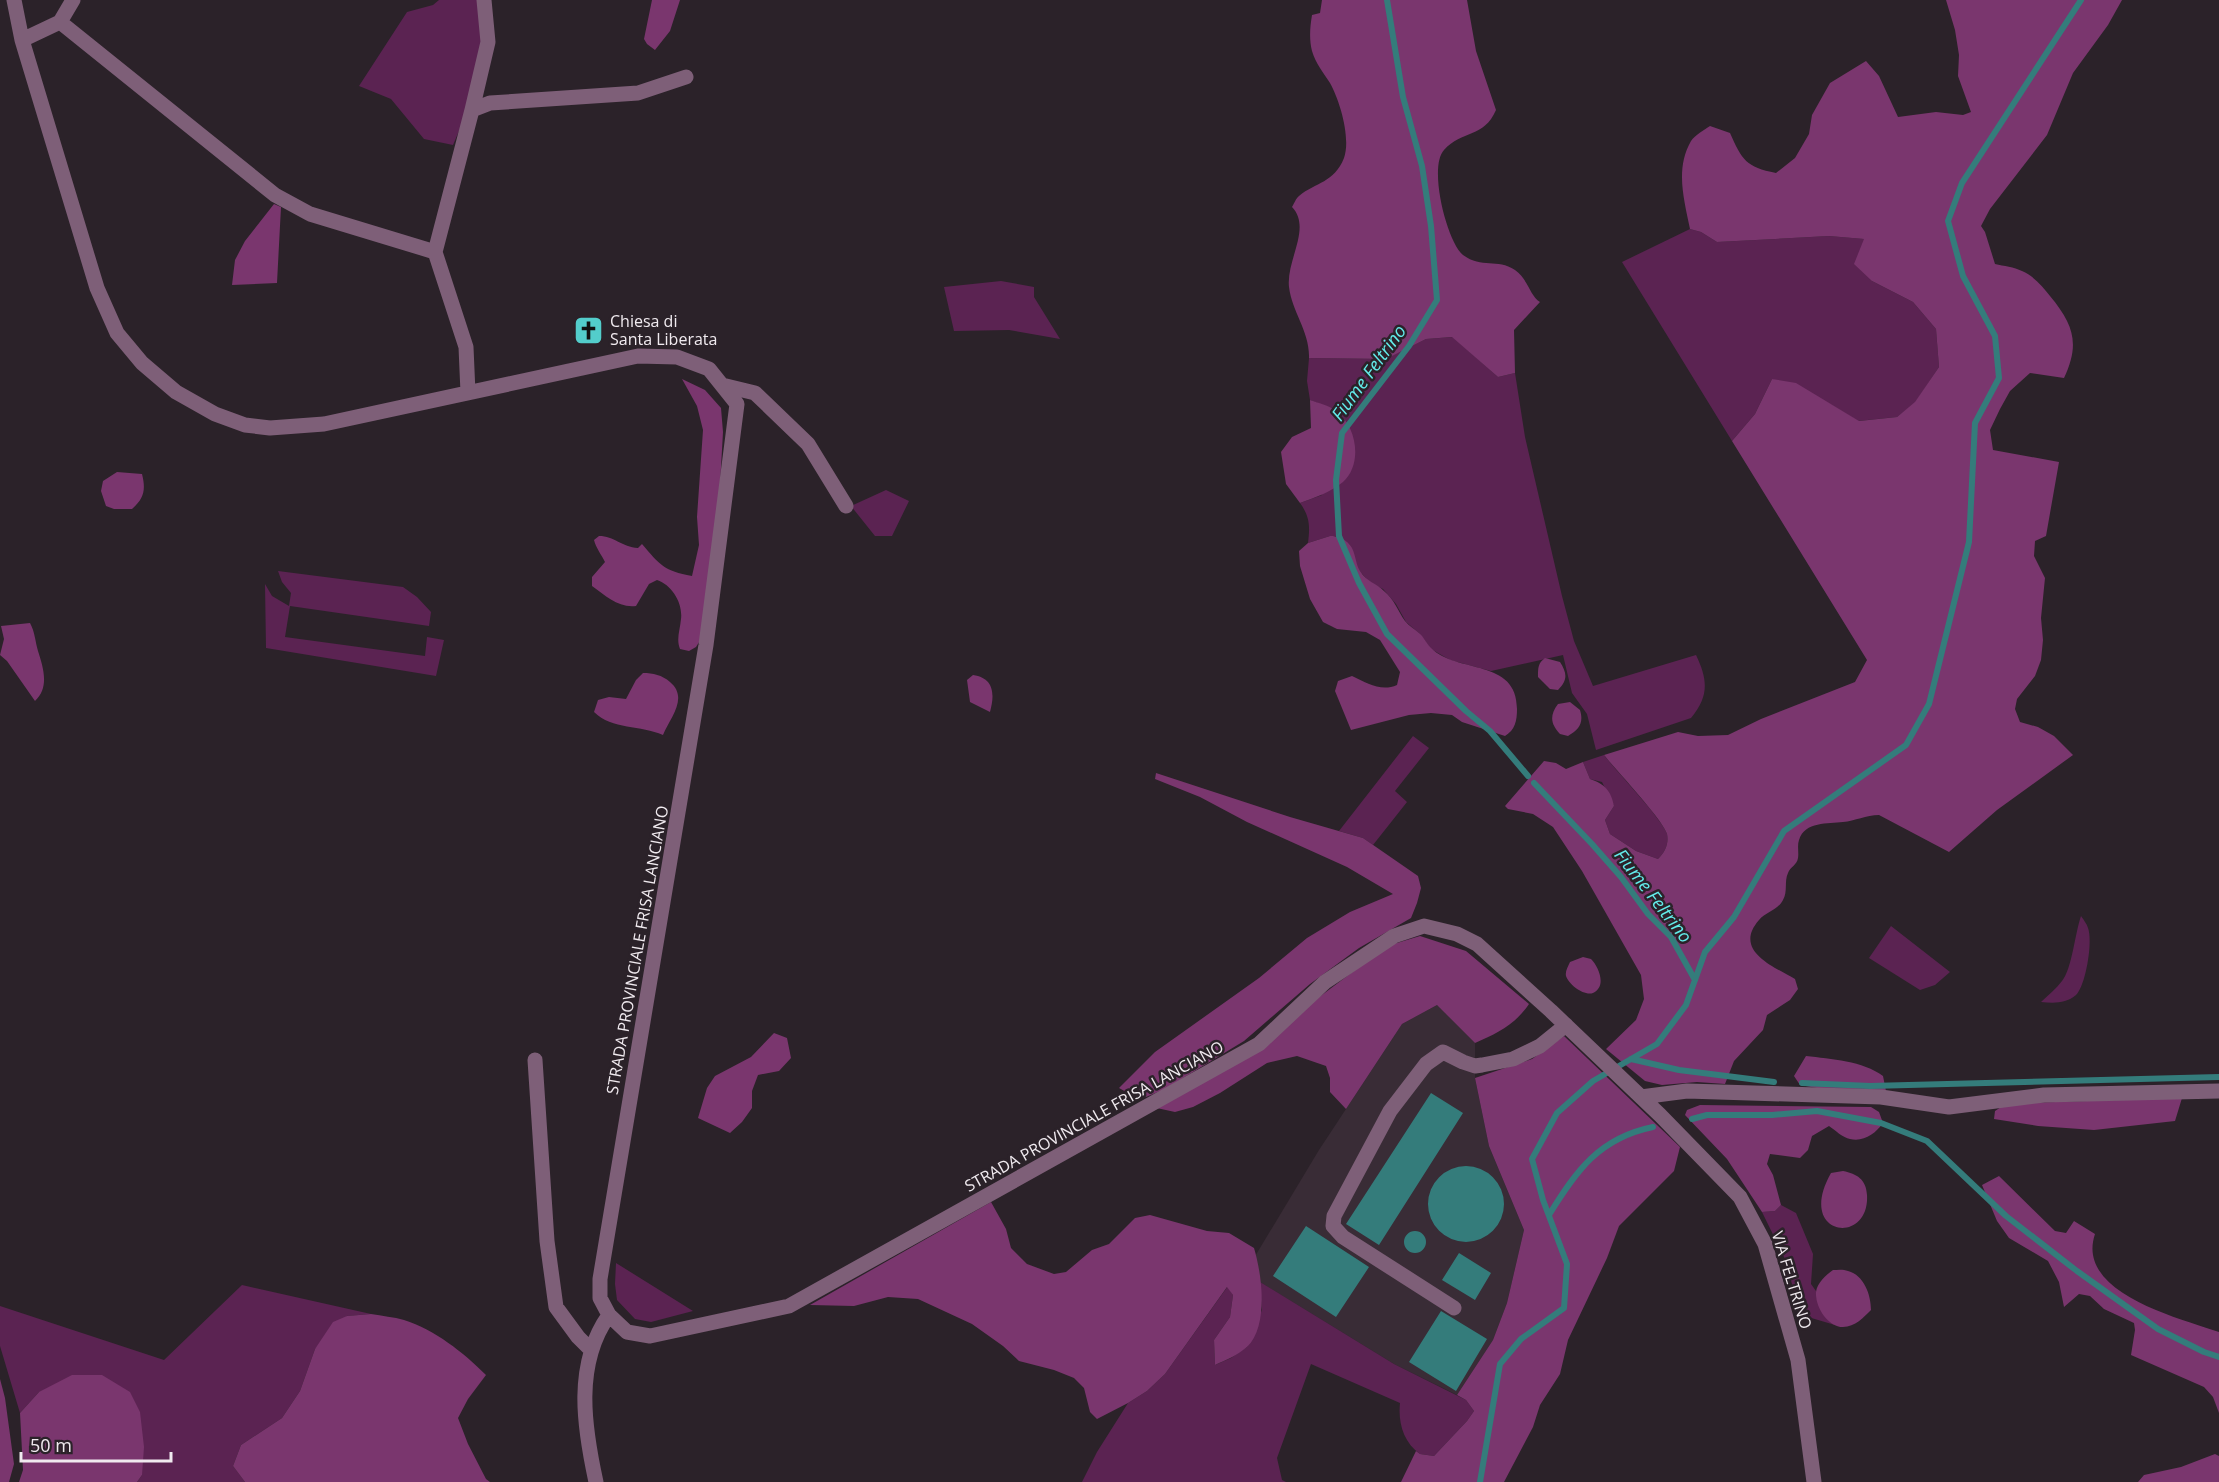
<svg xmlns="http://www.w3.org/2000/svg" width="2219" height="1482" font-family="'Open Sans',sans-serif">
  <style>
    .built { fill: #392c36 }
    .green { fill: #5b2352 }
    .forest { fill: #7a366e }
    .water { fill: #347c7b }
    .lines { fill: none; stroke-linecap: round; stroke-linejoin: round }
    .stream { stroke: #347c7b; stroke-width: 6 }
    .minor { stroke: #7e5f78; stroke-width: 15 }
    .labels { text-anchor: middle; stroke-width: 5; stroke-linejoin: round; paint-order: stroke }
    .poi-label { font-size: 16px; fill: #f0eaef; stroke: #2b2229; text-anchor: start }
    .street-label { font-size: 16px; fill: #f0eaef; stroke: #2b2229 }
    .water-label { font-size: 18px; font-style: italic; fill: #63edeb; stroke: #2b2229 }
  </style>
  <rect width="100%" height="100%" fill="#2b2229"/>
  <path class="built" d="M1437,1005L1475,1043V1078L1489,1146L1524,1230L1507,1303L1493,1340L1457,1395L1394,1364L1245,1273L1319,1150L1402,1024Z"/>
  <path class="green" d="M439,0H480L484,50L471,103L453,145L424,139L391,99L359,86L407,12L433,5Z
    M1690,229L1701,232L1717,242L1829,236L1864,239L1872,281L1913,302L1936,329L1939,367L1915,403L1897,417L1858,421L1830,404L1772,379L1755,414L1732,441L1622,262Z
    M1001,281L1034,287V297L1060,339L1009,330L954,331L944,287Z
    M1453,337L1498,377L1515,373L1525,437L1562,596L1574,641L1593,686L1696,655C1708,680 1709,696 1691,718L1596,750L1587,714L1572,693L1563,655L1491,671L1450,660L1431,649L1420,634L1406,622L1396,604L1383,589L1370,583L1358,569L1350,545L1339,536H1330L1308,543C1310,526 1310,517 1300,503L1322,495L1348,425L1337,411L1310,400L1307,381L1309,358L1385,359L1426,339Z
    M886,490L909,501L892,536H875L851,506Z
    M278,571L403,587L417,597L431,612L429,626L290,606L285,637L425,656L427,637L444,640L436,676L266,648L265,584L272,596L289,606L291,593L282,582Z
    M1413,736L1429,748L1395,791L1407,802L1373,845L1363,838L1339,831Z
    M1604,755C1616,771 1663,820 1667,834C1669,844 1665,852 1658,859L1636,851L1610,834L1605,820L1614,806L1602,782L1590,779L1583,762Z
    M2081,916C2083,919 2087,924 2088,928C2093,941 2086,985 2076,995C2066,1004 2053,1003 2041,1002C2048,995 2056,989 2062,981C2072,969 2075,933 2081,916Z
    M1891,926L1950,972L1935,985L1920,990L1869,958Z
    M1781,1205L1796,1213L1813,1254L1811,1284L1816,1291L1817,1299L1828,1320L1835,1325L1808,1317L1798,1304L1784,1257L1762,1212L1775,1211Z
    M616,1263L693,1311L651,1322L635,1319L617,1300L615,1284Z
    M1260,1282L1394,1364L1466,1400L1474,1411L1467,1421L1434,1456L1420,1454C1403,1442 1398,1422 1400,1403L1311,1364L1277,1458L1282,1480L1286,1482H1082L1097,1452L1128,1403L1147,1391L1165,1374L1228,1286L1233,1295L1230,1317L1214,1340L1215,1365L1231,1358L1247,1347L1262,1310Z
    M242,1285L371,1314L347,1316L315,1349L300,1391L282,1418L241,1445L233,1466L245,1482H137L142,1475L39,1392L20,1413L0,1346V1306L164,1360Z"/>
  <path class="forest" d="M652,0H680L670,31L655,50L647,44L644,39Z
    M1322,0H1467L1476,51L1496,110C1484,138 1462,130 1444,150C1428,167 1447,242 1463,255C1482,269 1497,258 1515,270C1528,279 1530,296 1540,302L1514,330L1515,373L1498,377L1452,337L1426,339L1386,359L1309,358C1310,332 1292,312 1289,287C1286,260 1312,228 1292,207C1294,204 1296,198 1299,196C1316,182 1334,183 1344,158C1351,138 1340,101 1330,83C1323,72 1316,64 1312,51C1309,39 1310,27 1312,15L1320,13Z
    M1946,0H2122L2108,25L2073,73L2047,135L1990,209L1981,226L1985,232L1995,264C2004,266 2014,267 2022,271C2034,276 2043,287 2050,296C2074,325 2080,344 2064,378L2030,373L2010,391L2000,409L1990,430L1993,450L2059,462L2046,536L2035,541L2034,556L2045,578L2041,618L2043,640L2041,660L2035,676L2017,699L2015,709L2020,722L2038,727L2054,736L2073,755L1997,810L1949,852L1879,815C1866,815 1855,821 1843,822C1828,824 1805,821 1799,840C1797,846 1799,852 1798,858C1797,865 1790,867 1788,873C1784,881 1788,892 1783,900C1778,910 1766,912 1759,920C1732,951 1775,967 1795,979L1798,989L1790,1000L1767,1015L1763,1030L1734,1061L1725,1084L1697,1082L1662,1085L1645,1081L1606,1049L1636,1020L1644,999L1641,975L1582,871L1553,827L1533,814L1508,809L1505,806L1544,761L1556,763L1566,769L1583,762L1590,779C1605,784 1611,791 1614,806L1605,820L1610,834L1636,851L1658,859C1665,852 1669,844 1667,834C1663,820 1616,770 1604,755L1678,732L1698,736L1728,735L1761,719L1855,682L1867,660L1732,441L1755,414L1772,379L1796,383L1859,421L1897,417L1915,402L1939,367L1936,329L1913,302L1872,281L1854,264L1864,239L1829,236L1717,242L1701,232L1690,229C1684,199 1675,169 1691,141C1695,135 1704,130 1710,126L1730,133C1742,160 1746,167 1776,173L1795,158L1809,134L1812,115L1830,83L1866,61L1879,76L1898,117L1936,112L1963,115L1971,112L1958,76L1959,55L1955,30Z
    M274,204L281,207L277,283L232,285L235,260L245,241Z
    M682,379L705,390L721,408L723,432L717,538L701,639L696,647L689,651L680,649C676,639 680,630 681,619C683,603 672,585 657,580L649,584L636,606C618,608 606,596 592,586V577L605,562C601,554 596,548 594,540L599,536C614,536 622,547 638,548L642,544C660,565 664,571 692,576L699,545L697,517L703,430L697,406Z
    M1310,400C1318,403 1329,405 1336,411C1357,426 1363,464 1343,482C1331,492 1314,498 1300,503L1286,484L1281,452L1292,437L1311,428Z
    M117,472L142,474C146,490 144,498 132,509H114L106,506L101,491L103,481Z
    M1330,536C1338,536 1344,538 1350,545C1356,553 1355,563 1360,571C1367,582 1376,583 1384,591C1394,599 1398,611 1405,621C1409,626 1415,629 1419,633C1424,637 1426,643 1431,648C1457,674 1517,658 1517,709C1517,721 1515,730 1505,736L1462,722L1452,715L1431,713L1409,715L1351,730L1335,691L1338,681L1352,676C1367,683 1381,692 1397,685L1400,672L1380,640L1366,632L1337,629L1323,622L1310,599L1300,566L1299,551L1308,543Z
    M30,623C35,632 35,641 38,651C43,667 50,687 35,701L7,661L0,655L4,639L1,626Z
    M1545,658L1560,662C1567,673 1568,680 1558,690L1550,689L1538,677C1538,668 1538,663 1545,658Z
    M643,673C653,673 662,675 670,682C689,698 670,718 663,735C641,725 612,730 594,712L598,700L609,697L626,699L636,680Z
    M973,675C994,678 995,694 990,712L970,702L967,680Z
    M1570,702L1580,710C1584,723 1579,730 1568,736L1560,734C1551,724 1549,716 1558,704Z
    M1156,773L1290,817L1363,838L1418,876L1421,888L1417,903L1411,918L1359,948L1310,984L1244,1041L1165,1089L1146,1097L1137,1098L1119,1088L1155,1052L1259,978L1307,938L1350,912L1393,894L1347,867L1247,822L1200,797L1155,779Z
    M1420,936L1466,951L1529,1004C1516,1024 1496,1034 1475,1043L1437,1005L1402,1024L1346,1109L1330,1092V1078L1326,1066L1297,1056L1267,1063L1220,1093L1193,1107L1175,1112L1152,1107L1310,1004L1387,946Z
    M1583,957L1591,959C1599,967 1607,987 1593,993C1584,996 1569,985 1566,976C1565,971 1568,967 1570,962Z
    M774,1033L787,1038L791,1058L779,1071L758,1075L752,1091V1108L742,1122L730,1133L698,1118L707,1088L715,1076L751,1057Z
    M1564,1036L1680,1147L1674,1171L1619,1226L1607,1258L1568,1340L1560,1374L1540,1405L1533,1427L1504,1482H1401L1416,1451L1420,1454L1434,1456L1467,1421L1474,1411L1466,1400L1457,1395L1493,1340L1507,1303L1524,1230L1489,1146L1475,1078L1532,1059Z
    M1806,1056C1831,1059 1863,1061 1883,1076L1886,1091L1817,1088L1800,1085L1794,1076Z
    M2182,1098L2175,1121L2094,1130L2038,1126L1994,1119L1995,1111L2004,1105L2020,1103Z
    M1700,1105L1871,1107L1879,1112L1883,1123C1875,1134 1864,1142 1850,1139C1843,1138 1835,1130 1829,1126L1812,1136L1808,1150L1800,1158L1770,1154L1767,1164L1773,1175L1781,1205L1775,1211L1762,1212L1727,1159L1685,1115L1687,1110Z
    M1843,1171C1857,1174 1866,1179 1867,1195C1870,1246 1795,1237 1831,1173Z
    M1999,1176L2055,1231L2066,1233L2074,1221L2095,1234C2075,1293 2179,1318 2219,1332V1413L2213,1397L2204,1387L2131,1355L2135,1330L2134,1323L2104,1309L2090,1296L2079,1294L2064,1307L2059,1282L2048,1261L2009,1238L1997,1221L1982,1185Z
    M991,1202L1006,1229L1011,1248L1027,1264L1054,1274L1066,1272L1092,1250L1109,1244L1135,1218L1150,1215L1207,1231L1229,1233L1254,1248C1262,1275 1269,1325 1247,1347C1238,1355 1226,1360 1215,1365L1214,1340L1230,1317L1233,1295L1227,1287L1165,1374L1147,1391L1128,1403L1097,1419L1090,1412L1084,1388L1074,1378L1054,1370L1019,1361L1003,1346L972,1324L918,1299L888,1297L854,1306L810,1305Z
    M1833,1270C1837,1270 1843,1269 1848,1271C1864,1275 1871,1295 1871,1310C1864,1317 1855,1327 1843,1327C1828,1327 1815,1307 1816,1292C1817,1283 1826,1275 1833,1270Z
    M371,1314C382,1316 394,1317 404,1320C435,1330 463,1352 486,1375L468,1399L458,1418L468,1444L486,1479L490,1482H245L233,1466L241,1445L282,1418L300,1391L315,1349L333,1322L347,1316Z
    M72,1375H102L130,1392L140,1412L144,1447L142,1475L137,1482H19L23,1470L20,1413L39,1392Z
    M0,1379L5,1398L14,1464L9,1482H0Z
    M2215,1454L2219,1456V1482H2138L2144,1475L2181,1467Z"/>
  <path class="water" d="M1431,1093L1463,1113L1379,1245L1346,1224Z
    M1428 1204a38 38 0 1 1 76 0a38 38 0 1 1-76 0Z
    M1306,1226L1369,1267L1336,1317L1273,1276Z
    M1404 1242a11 11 0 1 1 22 0a11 11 0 1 1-22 0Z
    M1459,1253L1491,1273L1475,1300L1442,1280Z
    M1441,1311L1487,1339L1456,1391L1409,1362Z"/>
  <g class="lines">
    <path class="stream" d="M1387,0L1403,97L1422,166L1431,226L1437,300L1409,346L1342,433L1336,480L1339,536L1359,583L1387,634L1466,711L1490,731L1528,776
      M1534,783L1592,844L1621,877L1648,914L1671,937L1695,980
      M1631,1059L1679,1070L1774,1082
      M1802,1083L1870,1086L2219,1077
      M1692,1119L1707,1115H1772L1817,1111L1881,1123L1927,1141L2006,1216L2077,1271L2158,1329L2204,1352L2219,1357
      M1549,1215C1576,1171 1599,1138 1653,1127
      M1480,1482L1500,1364L1521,1339L1564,1308L1567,1264L1543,1200L1532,1159L1557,1113L1593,1081L1657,1044L1686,1005L1705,952L1734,917L1784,831L1906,745L1929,704L1969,542L1975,423L1999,378L1995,336L1963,276L1948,221L1962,183L2081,0"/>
    <path class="minor" d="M14,0L22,40L97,288L117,333L142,363L176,392L215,414L245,425L270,428L324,424L638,356L677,357L709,369L737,404L706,645L600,1279V1298L609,1315L627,1332L650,1336L789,1306L1259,1044L1325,982L1394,936L1424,926L1457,934L1477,944L1551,1011L1660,1115L1740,1197L1765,1244L1798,1360L1814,1482
      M60,22L275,195L310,214L435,252
      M22,40L60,22L73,0
      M472,110L488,42L484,0
      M722,385L755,393L808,444L846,506
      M468,393L466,347L435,252L472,110L490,103L638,93L686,77
      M535,1060L547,1241L556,1307L578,1337L591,1350
      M1641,1097L1687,1091L1881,1097L1949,1107L2044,1095L2219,1091
      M1454,1308L1343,1237L1333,1226L1334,1216L1390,1111L1426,1064L1443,1052L1463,1062L1475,1066L1482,1065L1513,1059L1540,1046L1566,1025
      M596,1482C584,1427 574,1364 609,1315"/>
  </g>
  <defs>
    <symbol id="church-square" viewBox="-11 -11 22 22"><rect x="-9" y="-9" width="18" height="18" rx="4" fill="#53cdcb" stroke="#2b2229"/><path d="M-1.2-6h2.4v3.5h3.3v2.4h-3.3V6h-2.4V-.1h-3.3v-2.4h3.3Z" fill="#111"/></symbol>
  </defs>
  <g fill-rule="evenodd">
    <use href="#church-square" x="572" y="314" width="33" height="33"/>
  </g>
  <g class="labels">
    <g class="poi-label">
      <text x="610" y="327">Chiesa di<tspan x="610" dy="18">Santa Liberata</tspan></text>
    </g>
    <g class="street-label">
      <text transform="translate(637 950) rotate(-80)" y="6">STRADA PROVINCIALE FRISA LANCIANO</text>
      <text transform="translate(1094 1116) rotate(-29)" y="6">STRADA PROVINCIALE FRISA LANCIANO</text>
      <text transform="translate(1792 1280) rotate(73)" y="6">VIA FELTRINO</text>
    </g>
    <g class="water-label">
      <text transform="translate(1369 373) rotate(-54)" y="6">Fiume Feltrino</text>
      <text transform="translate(1653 896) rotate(52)" y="6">Fiume Feltrino</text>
    </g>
  </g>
  <path d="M21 1452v9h150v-9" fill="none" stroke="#f0eaef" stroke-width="3"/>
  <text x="30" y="1452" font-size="18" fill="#f0eaef" stroke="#2b2229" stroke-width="4.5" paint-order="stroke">50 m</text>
</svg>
